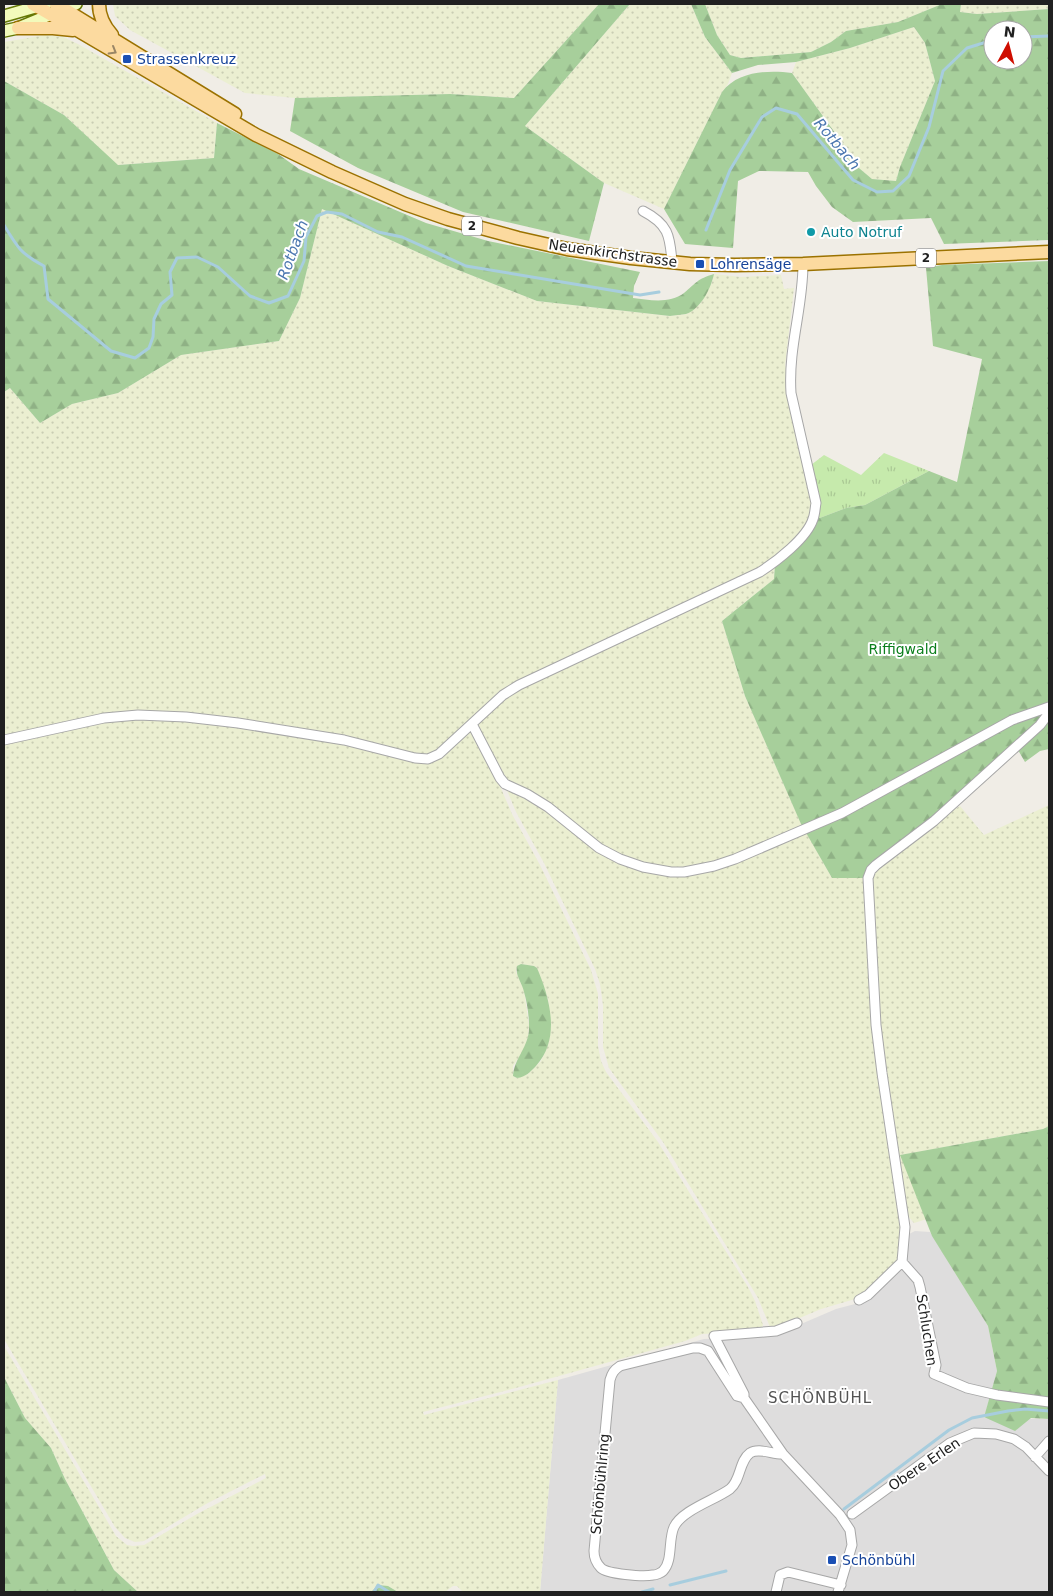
<svg xmlns="http://www.w3.org/2000/svg" width="1053" height="1596" font-family="'DejaVu Sans',sans-serif">
  <style>
    .residential { fill: #dedddd }
    .farmland { fill: url(#farmland-dots); fill-rule: evenodd }
    .grass { fill: url(#grass-tufts) }
    .forest { fill: url(#forest-firs); fill-rule: evenodd }
    .lines { fill: none; stroke-linecap: round; stroke-linejoin: round }
    .stream { stroke: #a7cdde; stroke-width: 3 }
    .street-casing { stroke: #a7a7a7; stroke-width: 11 }
    .secondary-casing { stroke: #647805; stroke-width: 14 }
    .primary-casing { stroke: #9b7200; stroke-width: 15 }
    .street { stroke: #fff; stroke-width: 9 }
    .secondary { stroke: #f2fabb; stroke-width: 11 }
    .primary { stroke: #fcda9f; stroke-width: 12 }
    .oneway { stroke: #998666 }
    .transit-dot { fill: #1a4fb4; stroke: #fff; stroke-width: 2 }
    .culture-dot { fill: #0f9aa8; stroke: #fff; stroke-width: 2 }
    .labels { text-anchor: middle; stroke-width: 4; stroke-linejoin: round; paint-order: stroke }
    .shield { fill: #fff; stroke: #636363; stroke-width: 1 }
    .shield-label { font-size: 12px; font-weight: bold; fill: #202020 }
    .transit-label { font-size: 14px; fill: #164399; stroke: #fff; text-anchor: start }
    .culture-label { font-size: 14px; fill: #0d838f; stroke: #fff; text-anchor: start }
    .street-label { font-size: 14px; fill: #202020; stroke: #fff }
    .park-label { font-size: 14px; fill: #0c7f1d; stroke: #fff }
    .water-label { font-size: 15px; font-style: italic; fill: #4b77b0; stroke: #fff }
    .neighbourhood-label { font-size: 15px; letter-spacing: 1px; fill: #535353; stroke: #fff }
  </style>
  <defs>
    <pattern id="farmland-dots" width="8" height="8" patternUnits="userSpaceOnUse" patternTransform="scale(1.25)"><rect width="8" height="8" fill="#ebefd1"/><path d="M2 2h.1M6 6h.1" fill="none" stroke="#c9cdb3" stroke-width="1.8" stroke-linecap="round"/></pattern>
    <pattern id="grass-tufts" width="24" height="20" patternUnits="userSpaceOnUse" patternTransform="scale(1.25)"><rect width="24" height="20" fill="#c6eaac"/><path d="M3 7l-1-3M5 7V3M7 7l1-3M15 17l-1-3M17 17v-4M19 17l1-3" fill="none" stroke="#aac894"/></pattern>
    <pattern id="forest-firs" width="22" height="20" patternUnits="userSpaceOnUse" patternTransform="scale(1.25)"><rect width="22" height="20" fill="#a7cf9b"/><path d="M5 1l3.5 6h-7zM16 11l3.5 6h-7z" fill="#8fb185"/></pattern>
  </defs>
  <rect width="100%" height="100%" fill="#f0ede6"/>
  <path class="residential" d="M915,1231L930,1232L988,1326L997,1371L984,1418L1049,1419V1592H540L558,1380L704,1339L773,1336L836,1309L855,1304L862,1301L905,1262L907,1235Z"/>
  <path class="farmland" d="M113,4H599L514,98L450,94L295,98L245,93L130,30L115,16Z
    M630,4H691L705,37L732,73L728,84L722,92L664,209L604,183L525,126Z
    M705,4H942L898,22L846,31L831,42L811,52L741,58L730,55L717,35Z
    M961,4H1049V9L977,14L960,12Z
    M914,27L925,43L935,81L900,167L896,181L872,179L847,158L843,144L792,73L796,62L850,48Z
    M46,35L63,37L78,44L217,123L214,158L117,165L64,115L4,81V42Z
    M322,209L448,266L537,301L670,316L687,314L700,304L712,282L714,274L741,277L781,275L784,289L794,288L785,366L788,368L791,404L812,492L814,510L807,527L775,559L756,572L569,658L568,663L720,594L760,574L775,564L774,579L722,621L745,696L803,828L728,860L685,869H660L620,858L600,846L549,806L528,792L508,783L503,779L496,769L493,770L512,814L540,865L591,970L598,994V1046L601,1061L606,1072L658,1142L748,1287L755,1301L763,1325L760,1330L757,1331L702,1334L685,1341L523,1386L423,1412L424,1415L558,1380L540,1592H463L457,1586H453L445,1592H398L390,1587L381,1585L374,1588L371,1592H138L114,1570L65,1479L51,1448L25,1418L4,1377V1346L116,1536L127,1545L133,1546L144,1545L197,1514L266,1478L265,1474L247,1483L206,1504L144,1541L135,1542L125,1538L115,1527L4,1339V742L108,720L160,718L213,722L297,734L367,748L414,761L424,762L441,756L439,752L426,756L417,757L319,734L185,715L137,714L113,715L63,724L4,738V392L10,388L40,423L72,404L118,393L181,355L279,341L300,298ZM521,964L534,966L537,968L548,999L551,1027L548,1045L541,1061L528,1074L517,1078L513,1076V1066L524,1050L528,1037L529,1026L524,990L516,972L517,966Z
    M506,788L526,795L619,861L684,874L806,832L832,878H863L901,1220L898,1257L894,1265L880,1281L855,1299L821,1309L776,1328L770,1327L758,1298L663,1142L609,1068L603,1047V1005L600,984L595,969L544,863L516,812Z
    M1049,805V1126L1043,1129L901,1155L927,1219L914,1223L907,1215L879,1027L870,884L876,868L950,812L960,806L984,835Z"/>
  <path class="grass" d="M884,453L929,471L865,505L846,508L817,519L820,505L811,465L824,455L861,475Z"/>
  <path class="forest" d="M599,4H630L525,126L604,183L589,241L463,212L358,168L290,131L295,98L450,94L514,98Z
    M691,4H705L717,35L730,55L741,58L811,52L831,42L846,31L898,22L942,4H961L960,12L977,14L1049,9V240L944,244L931,218L853,222L832,207L816,186L808,172L759,171L738,181L733,248L685,244L664,209L722,92C738,71 768,70 792,73L843,144L847,158L872,179L896,181L900,167L935,81L925,43L914,27L850,48L796,62L758,65L732,73L705,37ZM993,30H1023V60H993Z
    M4,81L64,115L118,165L214,158L217,123L278,154L299,169L426,223L488,241L640,272L634,286L633,298C649,300 670,304 684,293C696,283 697,279 714,274C711,288 701,309 686,314C681,315 675,315 670,316L537,301L448,266L322,209L300,298L279,341L181,355L118,393L72,404L40,423L10,388L4,392Z
    M1049,261V706L1045,707L1040,721L939,814L867,868L863,878H832L801,824L745,696L722,621L774,579L775,564L817,519L846,508L865,505L929,471L957,482L982,359L933,346L926,268L942,265Z
    M1049,717V749L1040,751L1025,762L1018,750Z
    M521,964L534,966L537,968C550,998 561,1039 536,1066C530,1072 526,1077 517,1078L513,1076C514,1058 530,1046 529,1026C529,1015 527,1002 524,992C522,982 515,976 517,966Z
    M1049,1126V1419L1031,1418L1015,1431L984,1417L997,1371L988,1326L932,1236L900,1155L1043,1129Z
    M4,1377L25,1418L51,1448L65,1479L114,1570L138,1592H4Z
    M378,1585L388,1586L398,1592H371Z"/>
  <g class="lines">
    <path class="stream" d="M1023,37L1049,36
      M4,225C17,247 21,254 44,266L48,299L111,351L135,358L149,348L153,337L154,319L161,304L172,295L170,272L177,258L197,257L218,267L250,296L269,303L288,296L304,261L306,237L317,216L327,212L342,214L378,232L402,237L466,266L640,295L659,292
      M706,230L730,170L762,117L776,108L797,114L853,180L877,192L893,191L909,176L929,127L943,71L967,48L993,40
      M844,1509L949,1430L972,1418L1008,1411L1025,1409L1049,1411
      M670,1585L726,1571
      M374,1592L378,1585L389,1592
      M642,1592L653,1589"/>
    <defs>
      <path id="street" d="M643,211C668,224 670,235 672,262
        M472,724L500,778L505,784L527,794L548,807L599,848L620,859L643,867L671,872H684L714,866L735,859L842,813L1012,720L1049,707
        M4,740L104,718L138,715L186,717L238,723L344,740L415,758L428,759L439,754L503,695L519,685L760,572C777,561 807,538 813,519C815,514 815,508 816,503L791,393C788,347 803,308 803,264
        M902,1262L918,1280L920,1287L936,1365L934,1374L967,1388L997,1395L1049,1402
        M859,1300L868,1295L902,1262L905,1227L882,1073L876,1025L868,878L871,870L876,865L934,821L1040,725L1049,713
        M744,1398V1394L714,1336L776,1331L797,1323
        M783,1454C774,1455 759,1447 750,1453C739,1461 741,1480 730,1489C715,1500 682,1510 674,1527C668,1540 673,1561 663,1571C661,1573 656,1575 653,1575C643,1577 607,1574 601,1568C596,1563 594,1557 594,1551L610,1380C612,1373 614,1370 620,1366L693,1348H700L708,1351L737,1396L744,1398L783,1454L840,1515L850,1530L852,1545L838,1592
        M1035,1457L1049,1441
        M852,1514L950,1443L974,1433L996,1434L1014,1439L1026,1447L1049,1471
        M776,1592L780,1575L788,1572L841,1585"/>
      <path id="secondary" d="M4,16L46,4
        M4,31L18,28L76,4"/>
      <path id="primary" d="M33,4L256,135L332,172L405,204L448,219L518,238L567,249L631,258L690,264L735,265L803,264L1049,252
        M56,4L235,114
        M99,4C99,16 104,26 112,35
        M18,28H53L73,30"/>
    </defs>
    <use href="#street" class="street-casing"/>
    <use href="#secondary" class="secondary-casing"/>
    <use href="#primary" class="primary-casing"/>
    <use href="#street" class="street"/>
    <use href="#secondary" class="secondary"/>
    <use href="#primary" class="primary"/>
  </g>
  <defs><path id="oneway-chevron" d="M-2-3.5L2.5 0L-2 3.5" fill="none" stroke-width="1.6" stroke-linecap="round" stroke-linejoin="round" transform="scale(1.25)"/></defs>
  <use class="oneway" href="#oneway-chevron" transform="translate(113 51) rotate(30)"/>
  <g class="transit-dot">
    <rect x="122" y="54" width="10" height="10" rx="2.5"/>
    <rect x="695" y="259" width="10" height="10" rx="2.5"/>
    <rect x="827" y="1555" width="10" height="10" rx="2.5"/>
  </g>
  <circle class="culture-dot" cx="811" cy="232" r="5"/>
  <g class="labels">
    <g class="shield">
      <rect x="462" y="216.5" width="20" height="19" rx="4"/>
      <rect x="916" y="248.5" width="20" height="19" rx="4"/>
    </g>
    <g class="shield-label">
      <text x="472" y="230">2</text>
      <text x="926" y="262">2</text>
    </g>
    <g class="transit-label">
      <text x="137" y="64">Strassenkreuz</text>
      <text x="710" y="269">Lohrensäge</text>
      <text x="842" y="1565">Schönbühl</text>
    </g>
    <g class="culture-label">
      <text x="821" y="237">Auto Notruf</text>
    </g>
    <g class="street-label">
      <text transform="translate(613 253) rotate(8)" y="5">Neuenkirchstrasse</text>
      <text transform="translate(927 1330) rotate(81)" y="5">Schluchen</text>
      <text transform="translate(924 1464) rotate(-34)" y="5">Obere Erlen</text>
      <text transform="translate(600 1484) rotate(-85)" y="5">Schönbühlring</text>
    </g>
    <g class="park-label">
      <text x="903" y="654">Riffigwald</text>
    </g>
    <g class="water-label">
      <text transform="translate(837 144) rotate(50)" y="5">Rotbach</text>
      <text transform="translate(293 250) rotate(-70)" y="5">Rotbach</text>
    </g>
    <g class="neighbourhood-label">
      <text x="820" y="1403">SCHÖNBÜHL</text>
    </g>
  </g>
  <rect width="1053" height="1596" fill="none" stroke="#202020" stroke-width="10"/>
  <g transform="translate(1008 45) rotate(7)"><circle r="24" fill="#ffffff" stroke="#a6a6a6"/>
  <path d="M0-4L9 19L0 12L-9 19Z" fill="#cf0e00"/>
  <text y="-8" font-size="14" font-weight="bold" text-anchor="middle" fill="#202020">N</text>
  </g>
</svg>
